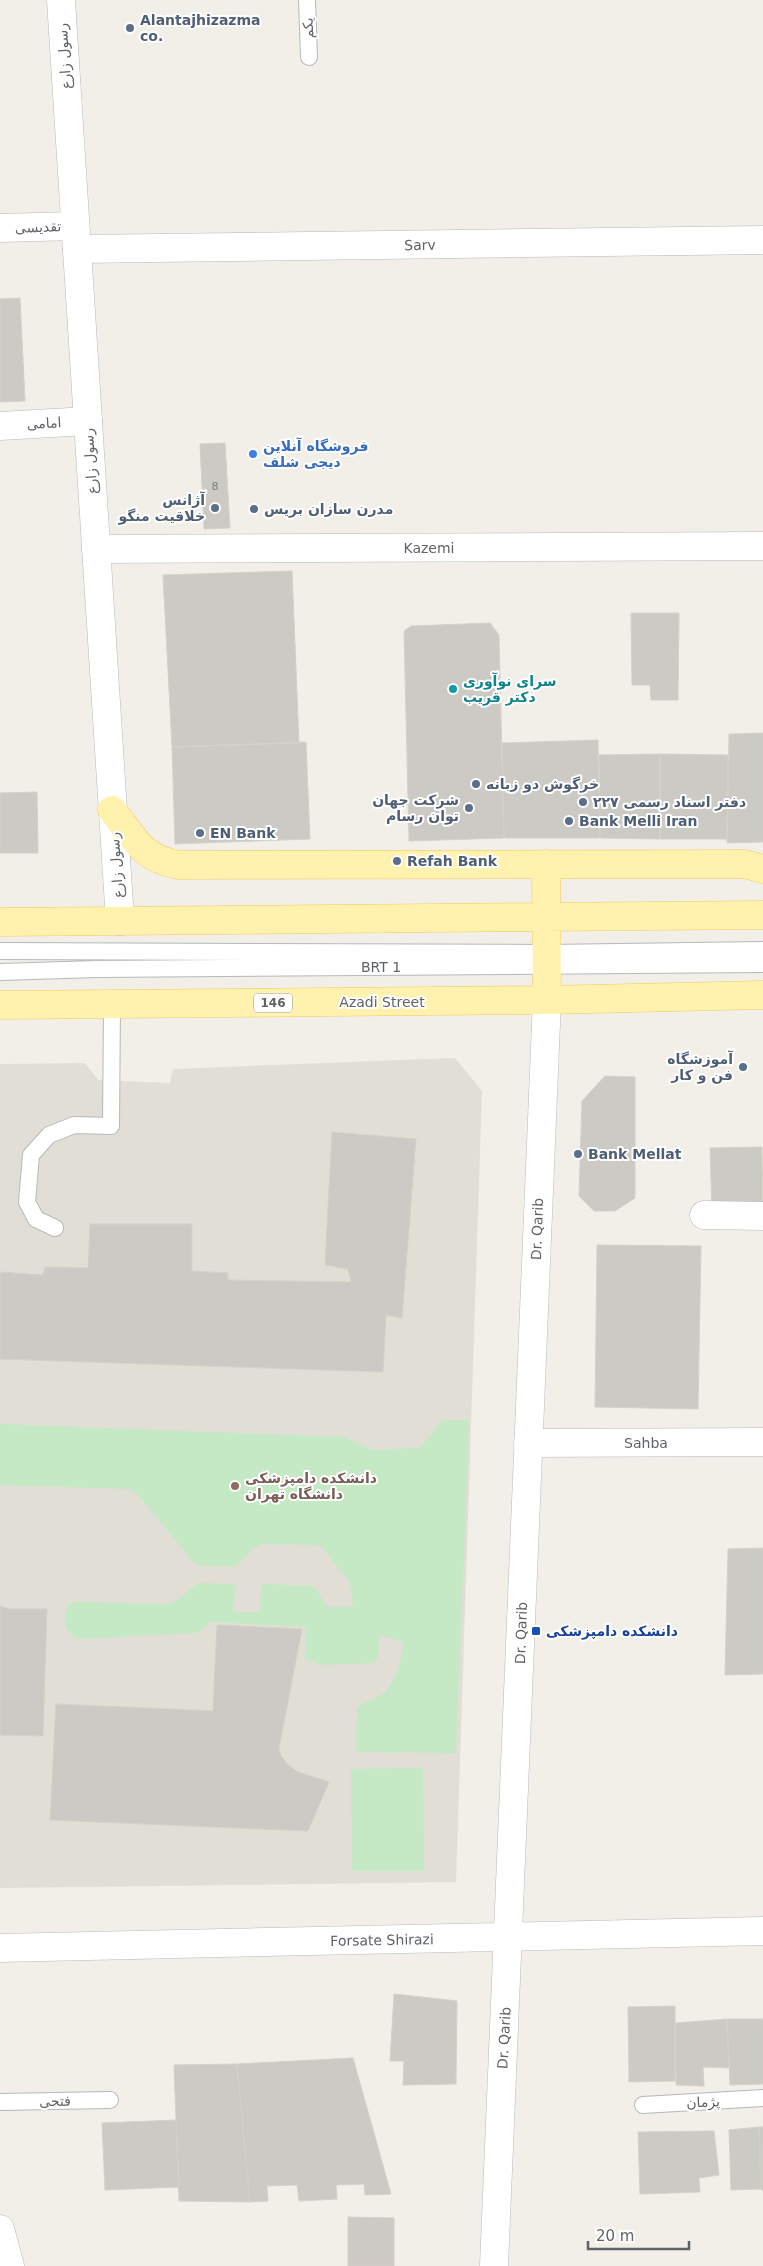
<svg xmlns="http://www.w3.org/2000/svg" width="763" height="2266" font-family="'DejaVu Sans','Noto Sans Arabic',sans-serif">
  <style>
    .education { fill: #e1ded6 }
    .green { fill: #c5e8c5 }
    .building { fill: #cccac5; stroke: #d6d1c6 }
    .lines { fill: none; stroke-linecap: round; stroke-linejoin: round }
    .lane-casing { stroke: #b5b8bc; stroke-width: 18 }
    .street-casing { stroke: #b5b8bc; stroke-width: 29 }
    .secondary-casing { stroke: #b6babf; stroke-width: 29 }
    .primary-casing { stroke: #f2c960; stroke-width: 29 }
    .lane { stroke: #fff; stroke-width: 16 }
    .street { stroke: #fff; stroke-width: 28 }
    .secondary { stroke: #fff; stroke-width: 28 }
    .primary { stroke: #fff2af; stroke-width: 28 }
    .service-dot { fill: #5c6f8a; stroke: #fff; stroke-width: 2 }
    .shop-dot { fill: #3f7fe0; stroke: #fff; stroke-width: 2 }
    .culture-dot { fill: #0f9aa8; stroke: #fff; stroke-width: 2 }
    .education-dot { fill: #8d6e63; stroke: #fff; stroke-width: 2 }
    .transit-dot { fill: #1a4fb4; stroke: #fff; stroke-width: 2 }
    .labels { text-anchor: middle; stroke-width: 4; stroke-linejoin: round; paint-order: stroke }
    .number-label { font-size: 11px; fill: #7a7d7f }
    .shield { fill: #fff; stroke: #8f9295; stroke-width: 1 }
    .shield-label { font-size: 12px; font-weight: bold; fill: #5f6368 }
    .service-label { font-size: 14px; font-weight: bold; fill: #4e5e75; stroke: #fff; text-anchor: start }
    .street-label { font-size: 14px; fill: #5f6368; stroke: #fff }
    .shop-label { font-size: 14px; font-weight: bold; fill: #366cbe; stroke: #fff; text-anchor: start }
    .culture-label { font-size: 14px; font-weight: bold; fill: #0d838f; stroke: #fff; text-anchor: start }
    .education-label { font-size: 14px; font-weight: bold; fill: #785e54; stroke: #fff; text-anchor: start }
    .transit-label { font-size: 14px; font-weight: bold; fill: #164399; stroke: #fff; text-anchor: start }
  </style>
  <rect width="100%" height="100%" fill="#f1efe8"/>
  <path class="education" d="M455,1058L482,1091L456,1882L0,1888V1064L85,1063L98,1080L170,1083L173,1069Z"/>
  <path class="green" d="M442,1420H469L456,1753L356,1752L357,1707L385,1693L398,1671L404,1642L380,1635L378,1658L373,1663L322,1665L305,1659V1627L212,1622L196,1633L78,1639C63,1631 61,1616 71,1602L169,1604L176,1601L198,1583L236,1584L233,1612H259L262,1584L314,1586L327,1607H353L350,1583L320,1545L263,1544L252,1549L235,1567L196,1565L138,1495L129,1489L0,1485V1424L344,1437L373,1450L420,1448Z
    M423,1768L424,1871H352L351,1769Z"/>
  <path class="building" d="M20,298L25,401L0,402V299Z
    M225,443L230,528L204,529L200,444Z
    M292,571L299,743L172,747L163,575Z
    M631,613H679L678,700H651L650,685H632Z
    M490,623L499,635L504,838L409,841L404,631L411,626Z
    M763,733V842L727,843L729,734Z
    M598,740L600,838H504L502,743Z
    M306,742L310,839L175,844L172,747Z
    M660,754V839L600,838L599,755Z
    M660,754L728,755L727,839H660Z
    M37,792L38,853H0V793Z
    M605,1076L635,1077V1198L615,1211H594L579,1196L582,1101Z
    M332,1132L416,1139L402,1318L386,1315L383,1372L0,1359V1272L43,1275L45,1267L88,1268L90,1224H192V1271L228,1273V1280L351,1282L348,1269L325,1265Z
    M762,1147L763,1209L712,1210L710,1148Z
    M597,1245L701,1246L698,1409L595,1407Z
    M763,1548V1674L725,1675L728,1549Z
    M0,1606L10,1609H47L43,1736L0,1735Z
    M217,1625L302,1629L279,1748L281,1756L287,1764L298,1772L329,1782L308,1831L50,1820L56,1704L213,1711Z
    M394,1994L457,2001L456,2084L403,2085L404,2061H390Z
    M675,2006V2081L629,2082L628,2007Z
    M727,2019H763V2084L730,2085Z
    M727,2019L729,2068L703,2067L704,2086L676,2085L675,2023Z
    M353,2058L391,2194L365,2195L364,2184L336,2185L337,2199L299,2201L297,2185L267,2186L268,2201L250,2202L237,2064Z
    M237,2064L250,2202L179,2201L174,2065Z
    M176,2120L179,2187L105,2190L102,2123Z
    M759,2127H763V2191L761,2189Z
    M759,2127L761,2189L731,2190L729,2130Z
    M714,2131L719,2175L699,2178L700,2192L640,2194L638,2132Z
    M348,2217L394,2218V2266H348Z"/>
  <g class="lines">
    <defs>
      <path id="lane" d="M307,0L309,57
        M0,951L547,953L763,950
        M0,972L97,969L763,964
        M55,1228L36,1219L27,1202L31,1155L49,1135L74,1125L111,1126L112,1004
        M0,2102L110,2100
        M643,2105L763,2098"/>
      <path id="street" d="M0,228L75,226
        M77,249L763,240
        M0,426L88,421
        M96,549L763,546
        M704,1215L763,1216
        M528,1443L763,1442
        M0,2229L10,2266"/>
      <path id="secondary" d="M61,0L120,921
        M0,1948L763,1931
        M494,2266L547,1000"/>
      <path id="primary" d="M112,810C135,839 141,858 179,865L745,864L763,869
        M546,864L547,1000
        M0,922L763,915
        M0,1005L547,1000L763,995"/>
    </defs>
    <use href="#lane" class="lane-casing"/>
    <use href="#street" class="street-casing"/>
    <use href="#secondary" class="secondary-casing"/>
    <use href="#primary" class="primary-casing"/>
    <use href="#lane" class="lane"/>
    <use href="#street" class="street"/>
    <use href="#secondary" class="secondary"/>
    <use href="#primary" class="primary"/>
  </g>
  <g class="service-dot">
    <circle cx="130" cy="28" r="5"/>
    <circle cx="215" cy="508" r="5"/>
    <circle cx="254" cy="509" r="5"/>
    <circle cx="476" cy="784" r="5"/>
    <circle cx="583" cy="802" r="5"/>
    <circle cx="469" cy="808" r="5"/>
    <circle cx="569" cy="821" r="5"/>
    <circle cx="200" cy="833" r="5"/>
    <circle cx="397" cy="861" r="5"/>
    <circle cx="743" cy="1067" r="5"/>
    <circle cx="578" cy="1154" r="5"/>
  </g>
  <circle class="shop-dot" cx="253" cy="454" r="5"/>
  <circle class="culture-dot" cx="453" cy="689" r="5"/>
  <circle class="education-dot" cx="235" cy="1486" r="5"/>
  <rect class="transit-dot" x="531" y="1626" width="10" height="10" rx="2.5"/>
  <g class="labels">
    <g class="number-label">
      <text x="215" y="490">8</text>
    </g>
    <rect class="shield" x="254" y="993.5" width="38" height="19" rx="4"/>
    <g class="shield-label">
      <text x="273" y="1007">146</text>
    </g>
    <g class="service-label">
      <text x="140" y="25">Alantajhizazma<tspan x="140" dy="16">co.</tspan></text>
      <text x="205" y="505" text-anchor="end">آژانس<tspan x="205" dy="16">خلاقیت منگو</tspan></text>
      <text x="264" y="514">مدرن سازان بریس</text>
      <text x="486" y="789">خرگوش دو زبانه</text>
      <text x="459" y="805" text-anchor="end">شرکت جهان<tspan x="459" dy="16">توان رسام</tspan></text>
      <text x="593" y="807">دفتر اسناد رسمی ۲۲۷</text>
      <text x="579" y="826">Bank Melli Iran</text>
      <text x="210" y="838">EN Bank</text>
      <text x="407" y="866">Refah Bank</text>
      <text x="733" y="1064" text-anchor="end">آموزشگاه<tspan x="733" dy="16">فن و کار</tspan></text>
      <text x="588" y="1159">Bank Mellat</text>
    </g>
    <g class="street-label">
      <text transform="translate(308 28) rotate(-92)" y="5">یکم</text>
      <text transform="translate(64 56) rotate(-94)" y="5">رسول زارع</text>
      <text transform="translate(38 227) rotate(-2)" y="5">تقدیسی</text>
      <text transform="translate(420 245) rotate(-1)" y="5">Sarv</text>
      <text transform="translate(44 423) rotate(-3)" y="5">امامی</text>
      <text transform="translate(90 461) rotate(-94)" y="5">رسول زارع</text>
      <text x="429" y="553">Kazemi</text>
      <text transform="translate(116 865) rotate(-94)" y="5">رسول زارع</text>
      <text x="381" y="972">BRT 1</text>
      <text x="382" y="1007">Azadi Street</text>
      <text transform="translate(537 1229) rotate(-88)" y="5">Dr. Qarib</text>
      <text x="646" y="1448">Sahba</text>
      <text transform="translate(521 1633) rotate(-88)" y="5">Dr. Qarib</text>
      <text transform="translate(382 1940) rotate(-1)" y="5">Forsate Shirazi</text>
      <text transform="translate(504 2038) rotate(-87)" y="5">Dr. Qarib</text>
      <text transform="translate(55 2101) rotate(-1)" y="5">فتحی</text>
      <text transform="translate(703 2102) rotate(-3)" y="5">پژمان</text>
    </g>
    <g class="shop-label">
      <text x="263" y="451">فروشگاه آنلاین<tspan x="263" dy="16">دیجی شلف</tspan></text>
    </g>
    <g class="culture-label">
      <text x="463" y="686">سرای نوآوری<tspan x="463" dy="16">دکتر قریب</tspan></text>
    </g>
    <g class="education-label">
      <text x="245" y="1483">دانشکده دامپزشکی<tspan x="245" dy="16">دانشگاه تهران</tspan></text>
    </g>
    <g class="transit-label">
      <text x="546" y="1636">دانشکده دامپزشکی</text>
    </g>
  </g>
  <path d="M588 2241v8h101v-8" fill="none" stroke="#5f6368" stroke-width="2.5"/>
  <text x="596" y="2241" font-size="15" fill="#5f6368" stroke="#ffffff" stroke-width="4" paint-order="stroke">20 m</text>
</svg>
